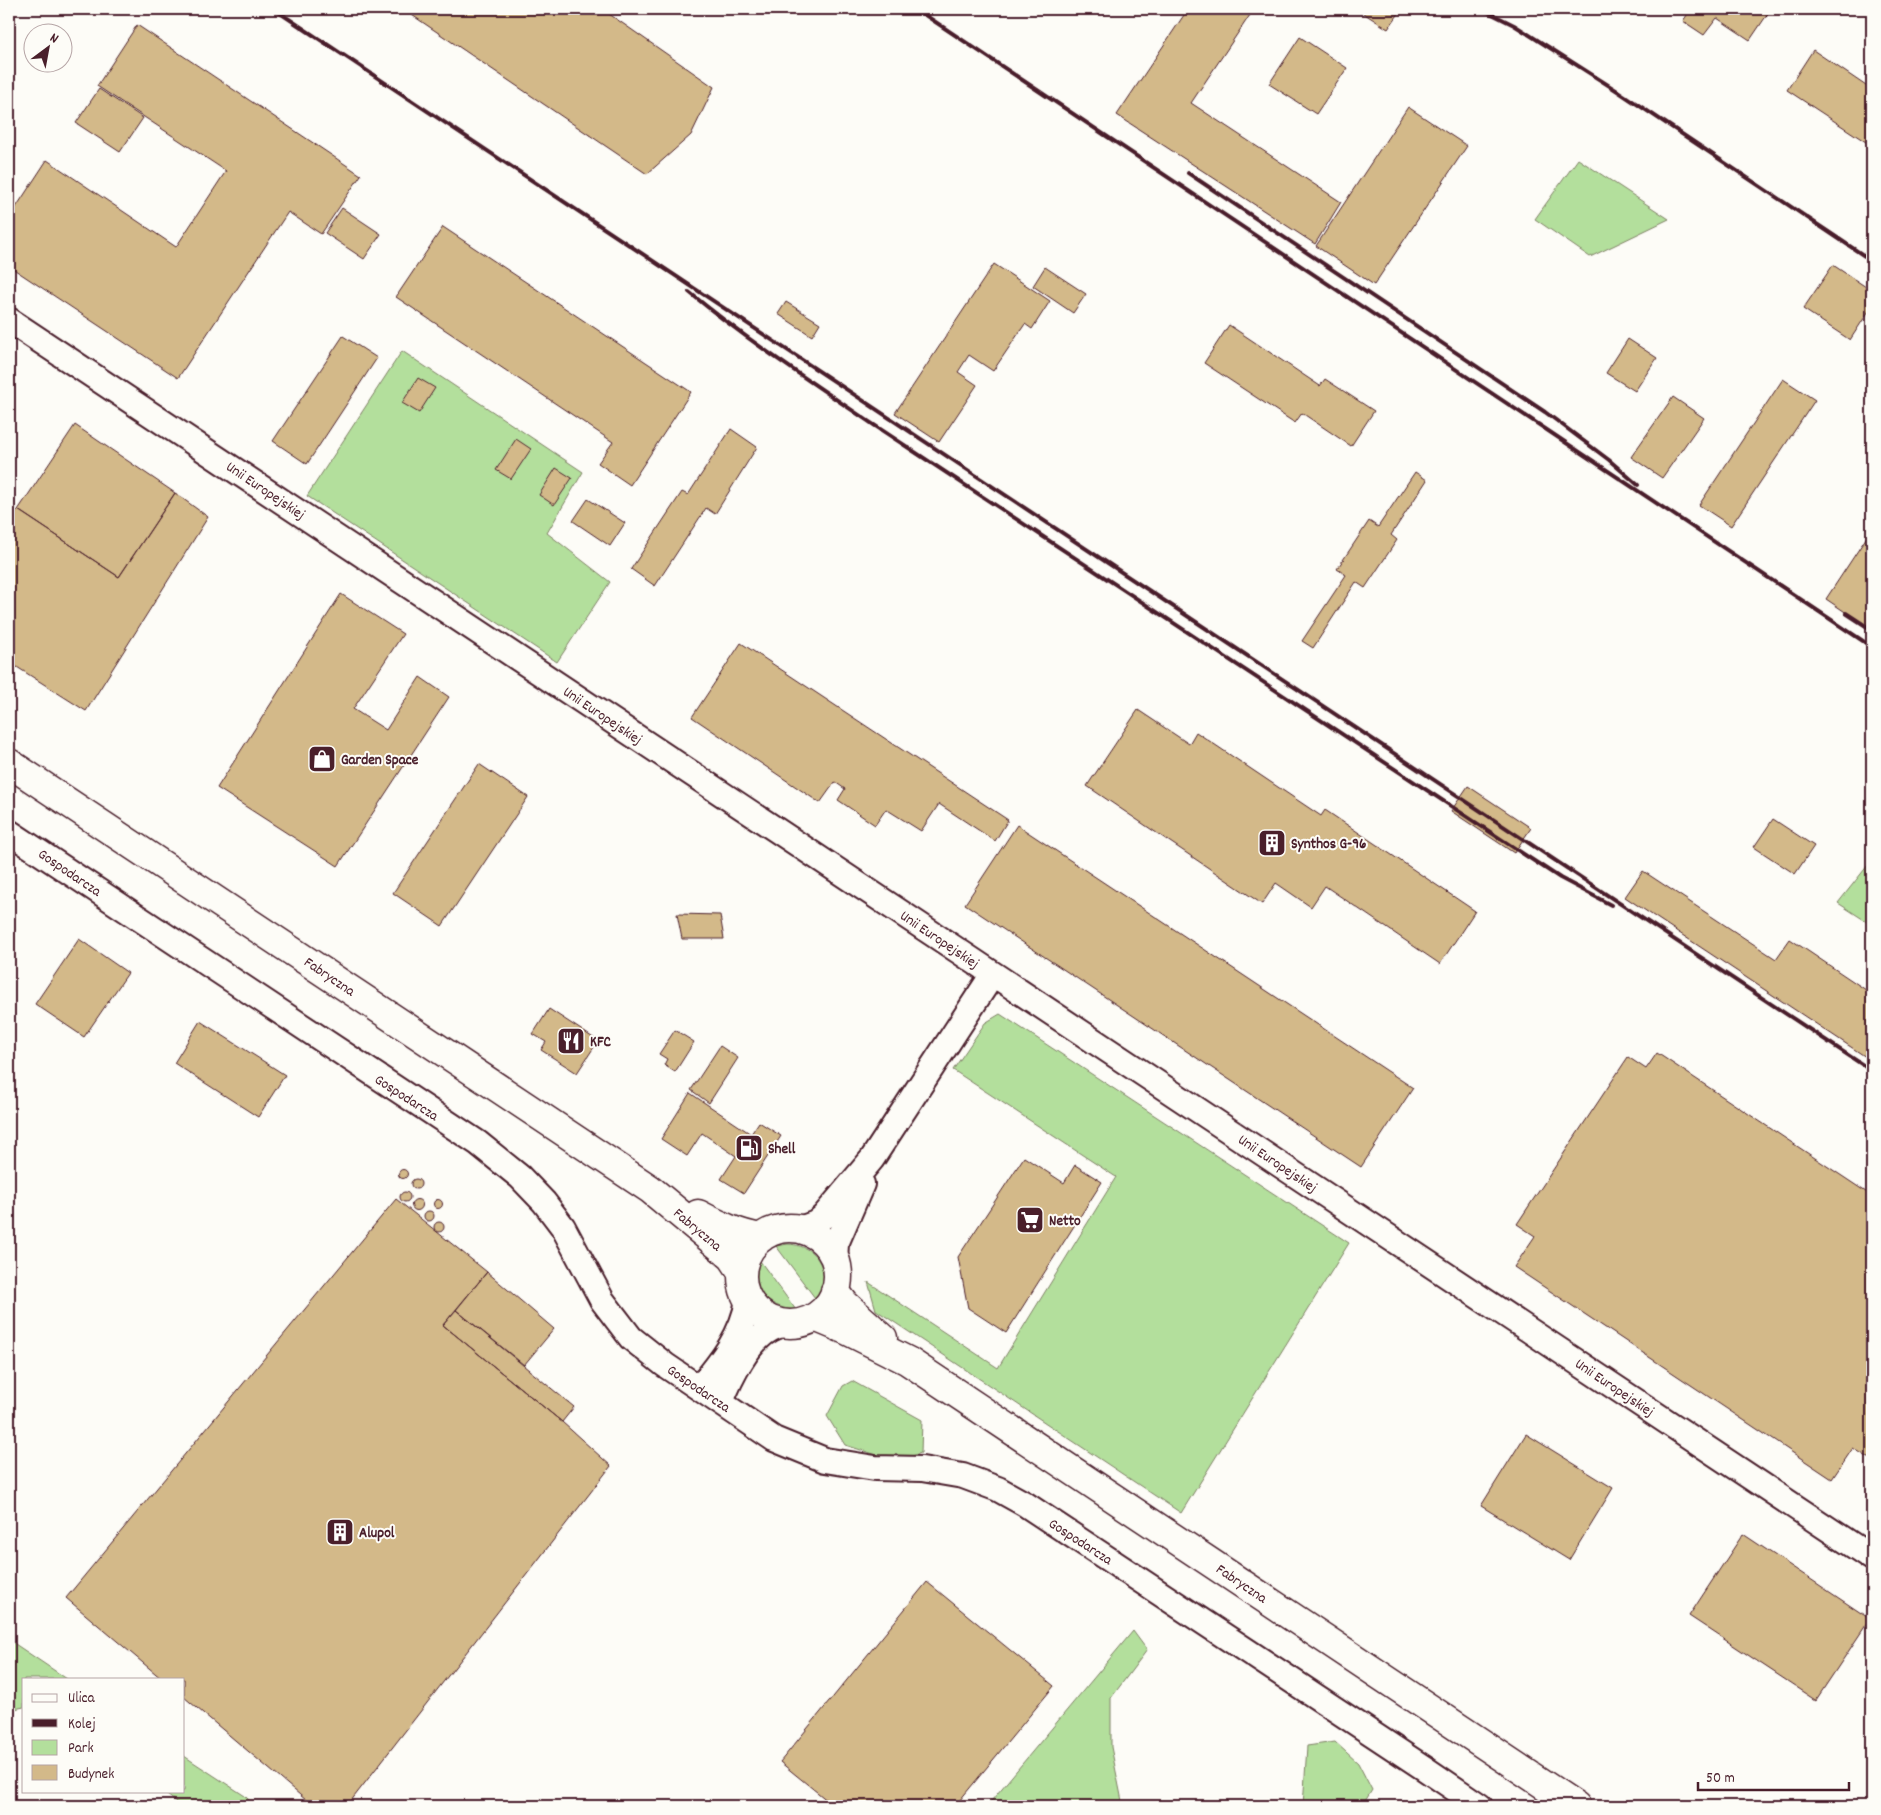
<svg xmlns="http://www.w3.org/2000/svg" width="1881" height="1815" font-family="Dekko,sans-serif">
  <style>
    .green { fill: #b3df9c; stroke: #7e7f64 }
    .building { fill: #d3b989; stroke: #4a1f2b }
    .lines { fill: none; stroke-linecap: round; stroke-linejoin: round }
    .street-casing { stroke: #4a1f2b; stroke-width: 28 }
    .primary-casing { stroke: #4a1f2b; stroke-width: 31 }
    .street { stroke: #fdfcf7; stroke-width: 24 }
    .primary { stroke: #fdfcf7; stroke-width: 28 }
    .rail { stroke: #4a1f2b; stroke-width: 4 }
    .labels { text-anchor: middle; stroke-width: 4; stroke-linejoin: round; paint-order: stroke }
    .street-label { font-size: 15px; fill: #4a1f2b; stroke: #fdfcf7 }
    .poi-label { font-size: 15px; font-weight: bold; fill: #4a1f2b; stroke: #fdfcf7; text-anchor: start }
  </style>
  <rect width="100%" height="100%" fill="#fdfcf7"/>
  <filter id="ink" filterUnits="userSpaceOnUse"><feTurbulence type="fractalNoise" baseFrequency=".02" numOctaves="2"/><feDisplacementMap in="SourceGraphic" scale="10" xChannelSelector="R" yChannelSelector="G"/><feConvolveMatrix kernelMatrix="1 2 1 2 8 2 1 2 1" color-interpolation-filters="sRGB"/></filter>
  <g filter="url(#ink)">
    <path class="green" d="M1578,159L1669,219L1590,257L1535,219Z
      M402,351L583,472L547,533L610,582L557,662L307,496Z
      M1872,860V925L1838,903Z
      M1000,1014L1349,1243L1181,1513L876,1310L868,1282L998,1368L1116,1177L953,1070L985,1023Z
      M788,1244C806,1245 819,1254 823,1272C824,1276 824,1284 823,1288C821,1292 817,1295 815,1298L776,1246Z
      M760,1261L796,1310C767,1308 749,1289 760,1261Z
      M852,1381L922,1420L921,1453L896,1461L845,1445L827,1416L843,1386Z
      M1133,1631L1147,1650L1111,1698V1747L1123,1806H987Z
      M9,1641L12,1642L67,1679H24V1707L9,1710Z
      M1335,1742L1358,1763L1372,1790L1362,1806H1303L1307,1746Z
      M184,1756L245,1796L255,1806H181L162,1791H184Z"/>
    <path class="building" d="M403,9H602L714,87L691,135L647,174Z
      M1188,9H1254L1191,103L1341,202L1315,244L1117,115Z
      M1357,9H1402L1388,29Z
      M1691,9H1771L1750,40L1717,18L1704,35L1683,21Z
      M137,25L361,175L321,234L288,212L178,378L9,266V218L47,160L176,247L226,171L97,86Z
      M1300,37L1347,68L1316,114L1269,84Z
      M1813,50L1872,90V146L1787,90Z
      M99,89L143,118L120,152L76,123Z
      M1408,107L1467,146L1374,285L1316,246Z
      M342,208L381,234L364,259L325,233Z
      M443,227L691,392L630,485L598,463L613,442L396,297Z
      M994,264L1050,301L1032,329L1025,324L993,371L969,355L958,372L977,385L939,442L895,413Z
      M1833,265L1872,291V306L1850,340L1803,309Z
      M1045,267L1086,294L1073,313L1033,286Z
      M786,302L820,323L812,336L778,314Z
      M1229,325L1320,386L1325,379L1374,411L1351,446L1302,413L1295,423L1204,363Z
      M343,336L377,358L307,464L273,441Z
      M1628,339L1657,358L1635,391L1606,373Z
      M418,378L435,388L419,413L402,403Z
      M1783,379L1815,400L1731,526L1699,505Z
      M1673,397L1704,418L1662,478L1631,457Z
      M75,425L175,493L119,577L18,510Z
      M731,429L757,447L715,514L706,508L655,586L631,569L682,492L688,495Z
      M516,439L531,449L511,479L496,470Z
      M556,468L572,478L554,505L539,495Z
      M1415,472L1427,480L1391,535L1397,540L1365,588L1356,582L1313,648L1302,641L1346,575L1337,569L1369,521L1378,527Z
      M175,493L208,517L86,711L9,662V523L18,510L119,577Z
      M588,499L625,523L610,546L573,521Z
      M1872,529V630L1826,599Z
      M341,594L403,634L353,709L386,730L420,677L449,697L338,866L217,788Z
      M741,643L1008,820L995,841L939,804L921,831L886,809L875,825L838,800L845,789L835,782L820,803L692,717Z
      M1138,710L1189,744L1196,732L1321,816L1325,810L1475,911L1440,964L1325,886L1311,907L1276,883L1262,904L1087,786Z
      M479,764L528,797L442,926L393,893Z
      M1468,786L1531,828L1514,853L1451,811Z
      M1773,819L1814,846L1795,874L1754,847Z
      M1017,825L1413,1088L1361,1167L965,904Z
      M1643,871L1776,959L1790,939L1872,994V1061L1625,897Z
      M677,914L720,915L724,939H682Z
      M79,939L128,973L84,1037L35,1004Z
      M549,1009L598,1041L577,1073L541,1050L546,1042L533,1034Z
      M200,1021L285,1075L258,1117L174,1063Z
      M675,1030L694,1042L675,1072L664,1065L667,1059L659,1054Z
      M720,1046L738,1058L709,1103L691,1090Z
      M1657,1053L1872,1196V1460L1853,1448L1832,1479L1514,1267L1535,1236L1517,1224L1628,1057L1646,1069Z
      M690,1093L751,1134L759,1122L781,1136L744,1193L721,1179L736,1156L702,1133L687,1156L661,1139Z
      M1024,1157L1064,1183L1075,1165L1102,1182L1006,1333L968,1308L958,1257Z
      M398.5 1174a4.5 4.5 0 1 1 9 0a4.5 4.5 0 1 1-9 0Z
      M411 1184a5 5 0 1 1 10 0a5 5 0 1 1-10 0Z
      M400 1197a5 5 0 1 1 10 0a5 5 0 1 1-10 0Z
      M396,1199L487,1272L443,1325L562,1422L611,1466L347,1806H313L184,1697V1679H162L66,1598Z
      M433.5 1204a4.5 4.5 0 1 1 9 0a4.5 4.5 0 1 1-9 0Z
      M411.5 1205a5.5 5.5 0 1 1 11 0a5.5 5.5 0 1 1-11 0Z
      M424 1216a5 5 0 1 1 10 0a5 5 0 1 1-10 0Z
      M434 1227a5 5 0 1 1 10 0a5 5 0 1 1-10 0Z
      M487,1272L554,1329L524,1365L456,1310Z
      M456,1310L574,1407L562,1422L443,1325Z
      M1526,1434L1613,1488L1569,1560L1481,1506Z
      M1743,1534L1870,1619L1816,1700L1689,1616Z
      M927,1582L1054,1686L955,1806H834L780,1762Z"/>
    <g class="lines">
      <defs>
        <path id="street" d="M9,320L1872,1558
          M9,832L478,1143L520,1177L544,1202L563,1227L602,1300L631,1338L665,1365L774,1439L825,1460L875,1468L922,1469L963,1476L998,1489L1025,1504L1424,1768L1480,1806
          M800,1229L816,1223L824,1216L872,1159L993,974
          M835,1260L836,1244L862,1184
          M699,1388C721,1362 743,1334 748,1300
          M721,1402C730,1379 748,1341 771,1329C775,1327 781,1325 785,1324"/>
        <path id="primary" d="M9,763L650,1189L732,1257L742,1272
          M698,1214C719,1225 738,1234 761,1238
          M742 1276a48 48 0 1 1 96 0a48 48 0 1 1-96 0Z
          M835,1291L845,1304L883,1338
          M815,1317L846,1330L908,1361L1576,1806"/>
      </defs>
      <use href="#street" class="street-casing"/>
      <use href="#primary" class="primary-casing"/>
      <use href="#street" class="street"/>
      <use href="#primary" class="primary"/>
      <path class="rail" d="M274,9L1872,1071
        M916,9L1872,647
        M1482,9L1514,25L1616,90L1872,261
        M1188,173L1545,412L1609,460L1638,485
        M689,292C748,341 811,382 874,425L1525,855L1560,878L1611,905
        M1846,613L1872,630"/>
    </g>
  </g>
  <defs>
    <symbol id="shop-square" viewBox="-11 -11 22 22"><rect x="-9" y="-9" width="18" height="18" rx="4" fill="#4a1f2b" stroke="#fdfcf7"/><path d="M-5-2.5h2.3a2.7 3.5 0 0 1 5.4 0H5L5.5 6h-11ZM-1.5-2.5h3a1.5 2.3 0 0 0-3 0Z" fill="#fff"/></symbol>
    <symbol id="building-square" viewBox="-11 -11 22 22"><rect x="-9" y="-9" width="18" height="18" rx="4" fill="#4a1f2b" stroke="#fdfcf7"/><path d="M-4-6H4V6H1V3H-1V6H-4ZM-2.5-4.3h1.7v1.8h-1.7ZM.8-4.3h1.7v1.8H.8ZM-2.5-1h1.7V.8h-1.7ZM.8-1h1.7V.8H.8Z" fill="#fff"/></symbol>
    <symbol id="restaurant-square" viewBox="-11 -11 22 22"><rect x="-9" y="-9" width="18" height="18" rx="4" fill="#4a1f2b" stroke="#fdfcf7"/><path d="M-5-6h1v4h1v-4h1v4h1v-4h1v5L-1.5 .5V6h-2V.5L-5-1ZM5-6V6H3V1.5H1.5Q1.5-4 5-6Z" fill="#fff"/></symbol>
    <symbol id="fuel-square" viewBox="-11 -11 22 22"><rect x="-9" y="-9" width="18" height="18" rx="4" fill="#4a1f2b" stroke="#fdfcf7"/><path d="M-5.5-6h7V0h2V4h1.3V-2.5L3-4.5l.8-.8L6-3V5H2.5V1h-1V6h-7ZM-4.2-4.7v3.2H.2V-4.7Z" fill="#fff"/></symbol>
    <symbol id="supermarket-square" viewBox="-11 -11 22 22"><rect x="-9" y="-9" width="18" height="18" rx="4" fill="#4a1f2b" stroke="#fdfcf7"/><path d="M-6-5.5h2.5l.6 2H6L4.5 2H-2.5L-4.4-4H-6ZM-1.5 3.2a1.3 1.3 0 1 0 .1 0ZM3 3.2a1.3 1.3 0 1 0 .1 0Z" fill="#fff"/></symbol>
  </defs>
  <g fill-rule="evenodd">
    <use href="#shop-square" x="306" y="743" width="32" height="32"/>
    <use href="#building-square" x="1256" y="827" width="32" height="32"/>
    <use href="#restaurant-square" x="555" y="1025" width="32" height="32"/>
    <use href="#fuel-square" x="733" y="1132" width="32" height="32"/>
    <use href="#supermarket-square" x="1014" y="1204" width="32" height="32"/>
    <use href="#building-square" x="324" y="1516" width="32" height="32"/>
  </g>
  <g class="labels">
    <g class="street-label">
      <text transform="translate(266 490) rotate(34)" y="5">Unii Europejskiej</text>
      <text transform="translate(603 715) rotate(34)" y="5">Unii Europejskiej</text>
      <text transform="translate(70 872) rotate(34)" y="5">Gospodarcza</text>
      <text transform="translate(940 939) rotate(34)" y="5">Unii Europejskiej</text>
      <text transform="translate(330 976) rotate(34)" y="5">Fabryczna</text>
      <text transform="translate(407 1097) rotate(33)" y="5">Gospodarcza</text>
      <text transform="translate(1278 1163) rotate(34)" y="5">Unii Europejskiej</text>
      <text transform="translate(698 1229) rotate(40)" y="5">Fabryczna</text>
      <text transform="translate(1615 1387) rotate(34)" y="5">Unii Europejskiej</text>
      <text transform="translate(699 1388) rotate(34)" y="5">Gospodarcza</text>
      <text transform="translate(1081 1541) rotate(33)" y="5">Gospodarcza</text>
      <text transform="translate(1242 1583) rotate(34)" y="5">Fabryczna</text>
    </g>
    <g class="poi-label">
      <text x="341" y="764">Garden Space</text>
      <text x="1291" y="848">Synthos G-96</text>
      <text x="590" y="1046">KFC</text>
      <text x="768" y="1153">Shell</text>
      <text x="1049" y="1225">Netto</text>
      <text x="359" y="1537">Alupol</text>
    </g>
  </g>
  <rect width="1881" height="1815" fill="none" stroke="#fdfcf7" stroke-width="30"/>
  <rect x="15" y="15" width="1851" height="1785" fill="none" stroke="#4a1f2b" stroke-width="2" filter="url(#ink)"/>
  <rect x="22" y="1678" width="162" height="115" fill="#fdfcf7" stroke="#b5a4a5"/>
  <rect x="32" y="1694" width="25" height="8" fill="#fdfcf7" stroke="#b5a4a5"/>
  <text x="68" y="1702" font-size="15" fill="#4a1f2b">Ulica</text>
  <rect x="32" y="1719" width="25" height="8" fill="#4a1f2b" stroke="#b5a4a5"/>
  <text x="68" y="1728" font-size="15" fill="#4a1f2b">Kolej</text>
  <rect x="32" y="1740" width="25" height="15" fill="#b3df9c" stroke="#b5a4a5"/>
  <text x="68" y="1752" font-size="15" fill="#4a1f2b">Park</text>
  <rect x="32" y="1765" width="25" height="15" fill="#d3b989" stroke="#b5a4a5"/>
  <text x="68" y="1778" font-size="15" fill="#4a1f2b">Budynek</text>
  <g transform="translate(48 48) rotate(32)"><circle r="24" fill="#fdfcf7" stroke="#b5a4a5"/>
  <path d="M0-4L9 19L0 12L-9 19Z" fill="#4a1f2b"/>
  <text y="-8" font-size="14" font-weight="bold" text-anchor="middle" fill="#4a1f2b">N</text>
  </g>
  <path d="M1698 1782v8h151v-8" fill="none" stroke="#4a1f2b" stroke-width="2.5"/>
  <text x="1706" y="1782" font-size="15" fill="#4a1f2b" stroke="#fdfcf7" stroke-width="4" paint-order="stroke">50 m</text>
</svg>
